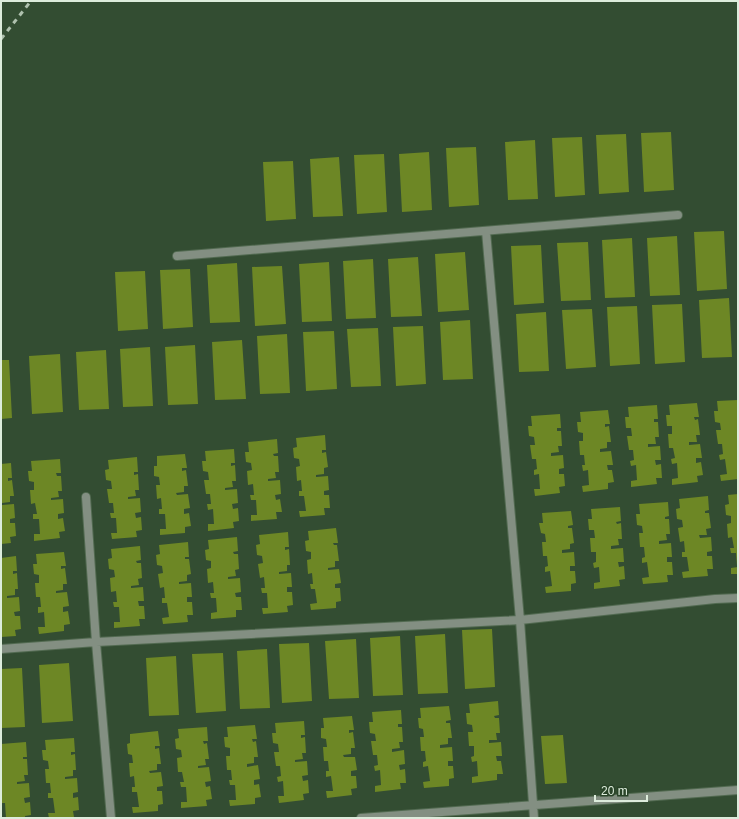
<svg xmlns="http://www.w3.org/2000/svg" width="739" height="819" font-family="Arial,sans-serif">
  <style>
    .building { fill: #6d8725 }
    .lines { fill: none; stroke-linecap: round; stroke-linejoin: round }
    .minor-casing { stroke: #526a51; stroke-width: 10 }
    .minor { stroke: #838f82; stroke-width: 8 }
    .rail { stroke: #afc1ae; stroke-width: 3; stroke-dasharray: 5 5; stroke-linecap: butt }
  </style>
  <rect width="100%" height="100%" fill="#334d32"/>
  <path class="building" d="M671,132L674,190L644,192L641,133Z
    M626,134L629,192L599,194L596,135Z
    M582,137L585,195L555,197L552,138Z
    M535,140L538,199L508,200L505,142Z
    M476,147L479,205L449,207L446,148Z
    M429,152L432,210L402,212L399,154Z
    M384,154L387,212L357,214L354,155Z
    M339,157L343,216L313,217L310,159Z
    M293,161L296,219L266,221L263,162Z
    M724,231L727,289L697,291L694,232Z
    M677,236L680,295L650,296L647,238Z
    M632,238L635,297L605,298L602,240Z
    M588,242L591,300L561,301L557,243Z
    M541,245L544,303L514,305L511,246Z
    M465,252L469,310L438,312L435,254Z
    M418,257L422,316L391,317L388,259Z
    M373,259L376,318L346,319L343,261Z
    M329,262L332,321L302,322L299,264Z
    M237,263L240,322L210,323L207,265Z
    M282,266L286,324L255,326L252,267Z
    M190,269L193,327L163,329L160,270Z
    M145,271L148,329L118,331L115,272Z
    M729,298L732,357L702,358L699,300Z
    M682,304L685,362L655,364L652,305Z
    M637,306L640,364L610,366L607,307Z
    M592,309L596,367L566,369L562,310Z
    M546,312L549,371L519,372L516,314Z
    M470,320L473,379L443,380L440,322Z
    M423,326L426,384L396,386L393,327Z
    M378,328L381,386L351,387L347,329Z
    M334,331L337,389L306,391L303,332Z
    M287,334L290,393L260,394L257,336Z
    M242,340L246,399L215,400L212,342Z
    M195,345L198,404L168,405L165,347Z
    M150,347L153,406L123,407L120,349Z
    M106,350L109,409L79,410L76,352Z
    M60,354L63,412L32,414L29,356Z
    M1,360H9L12,418L1,419Z
    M738,400V479L721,481L720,475L727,474L725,459L720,460L719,455L723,454L722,444H718L716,430H721L720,423L715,422L714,411H718L717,401Z
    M697,403L699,417H694L695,420L698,419L700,435H696L697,442H689V445L700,444L702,458H696V463L701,462L703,475L697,476L698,482L672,485V479L678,478L677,463L672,464L671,459L675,458L673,448H669L668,434H672V426H667L666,415H670L669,405Z
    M657,405L658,419H654V422H658L659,437H655L656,444H648V447L660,446L661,460H655L656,465L661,464L662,478H656L657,484L631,487V481L637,480L636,465L631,466L630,461L634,460L633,450H629L627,436H632L631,428H626L625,417H629L628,407Z
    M608,410L610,424H605V427L609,426L611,442H607V448L600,449V452L611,451L613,465H607L608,470H612L614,482L608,483V489L583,492L582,486L589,485L588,470L583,471L582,465H585L584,455H580L579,441H583V433L578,432L577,422H581L580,412Z
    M560,414L561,428H557V431H561L562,446H558L559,452L551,453V456L563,455L564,468L559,469V474H564L565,486L559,487L560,493L535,496L534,489H540L539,474L534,475V470L537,469L536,459H532L530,445H535L534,437L529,436L528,426H532L531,416Z
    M325,435L326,450H322V453L326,452L328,467L324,468V474L316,475V477L328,476L329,490L324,491V495H329L330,508H324L325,515L300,517L299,511H306L304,496H299V491H302L301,480L297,481L296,467L300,466L299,459L294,458L293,448L297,447L296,438Z
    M277,439L278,453L273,454L274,456H278L279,472H275L276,478L268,479V481L280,480L281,494L275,495L276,500L280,499L282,512H276L277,519L251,521V515H257L256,500H251L250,495H254L253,484L248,485L247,471L252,470L251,463L246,462L245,452H249L248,442Z
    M234,449L235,463H231V466L235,465L236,481H232L233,487L225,488V490L237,489L238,503L232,504L233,509L238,508L239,521L233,522L234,528L208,531V524H214L213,509L208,510L207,504H211L210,494H206L204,480H209L208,472L203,471L202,461H206L205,451Z
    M185,454L187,468H182V471L186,470L188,486H184V492L176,493L177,495L188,494L190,508L184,509V514L189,513L191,526L185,527V533L160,535V529H166L165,514H159V509H162L161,498L157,499L156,485H160L159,477L154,476V466H157V456Z
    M137,457L138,472H134V475L138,474L139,490H135L136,496L128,497V499L140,498L141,512L135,513L136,518L141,517L142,530L136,531L137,537L112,539L111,533H117L116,518H111L110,513H114L113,503H109L107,489H112L111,481L106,480L105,470L109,469L108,460Z
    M60,459L61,473H56L57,476H61L62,491H58L59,497L51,498V500L63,499L64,513L58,514V519L63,518L65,531L59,532L60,538L34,541V534H40L39,519H33V514H37L35,503L31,504L30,490H34V482L29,481L28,471H32L31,461Z
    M11,463L12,478H8V481L12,480L14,496H10V502L2,503V505L14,504L15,518L10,519V523H15L16,536L10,537L11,543L1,544V464Z
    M738,494V565L737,566L736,553H731L730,548H734L732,537L728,538L727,524L731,523V516L726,515L725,505L729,504L728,495Z
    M708,496L709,510L705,511V513H709L711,528L706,529L707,535H699L700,538L711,537L712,551L707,552V556H712L713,569H707L708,576L683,578L682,572L689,571L687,557H682V552H685L684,541L680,542L678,528L683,527L682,520L677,519L676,509L680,508L679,499Z
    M668,502L669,516L665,517V519H669L670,534H666L667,540L659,541V544L671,543L672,557H667V562H672L673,575H667L668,582L643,584L642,578L649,577L647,562L642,563V558L645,557L644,547H640L639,533H643L642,526L637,525L636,514H640L639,504Z
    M620,507L621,521L616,522L617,524L621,523L622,539H618L619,545L611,546V549L623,548L624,562H618L619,567L624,566L625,579L619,580L620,586L594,589V583L600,582L599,567L594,568L593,563L596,562V552H591L590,538H595L594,530H589L588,519H592L591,509Z
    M571,511L573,525L568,526V528H572L574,543L570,544V549L562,550V553L574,552L575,566H570V571H575L576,583L571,584V591L546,593L545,587L552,586L550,571L545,572V567L548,566L547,556H543L542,542H546L545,534L541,533L539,523H543L542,513Z
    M336,528L338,543H333L334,545H337L339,561H335V567L328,568V570L339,569L341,583L335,584V588H340L341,601L336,602V608L311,610L310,604L317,603L315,589H311L310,584H313L312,573L308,574L307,560L311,559V552L306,551L305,541L309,540L308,531Z
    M288,532L289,547H285V550L289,549L290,565H287V571L279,572V574L291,573L292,587H287V592H292L293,605L287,606L288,612L263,614L262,608H268L267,593H262L261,588H265L264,577L260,578L258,564L263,563L262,556L257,555L256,545L260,544L259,535Z
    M237,537L238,551L233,552L234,554H238L239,569L235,570L236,576L228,577V579L240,578L241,592L235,593L236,597H241L242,610H236V617L211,619V613L217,612L216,598H211L210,593H214L213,582L208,583L207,569L211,568V561L206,560L205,550L209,549L208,540Z
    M188,542L189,557H185V559H189L191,574L187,575V581L179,582V584L191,583L192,597H187V602H192L193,615H187L188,622L163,624L162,618L169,617L167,603H162V598H165L164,587L160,588L158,574L163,573L162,566L157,565L156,555L160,554L159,545Z
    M140,546L141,560L136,561L137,563H141L142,578L138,579L139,585L131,586V588L143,587L144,601H138L139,606H144L145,619H139L140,626L114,628V622H120L119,607H114L113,602H117L116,591L111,592L110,578L115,577L114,570L109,569L108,559L112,558L111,549Z
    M64,552L66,566H61V569L65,568L67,584H63V590L56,591V593L67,592L69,606L63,607V612L68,611L70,624L64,625V631L39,634L38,627H45L44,612L38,613V607H41L40,597H36L35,583H39V575L34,574L33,564H37L36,554Z
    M16,556L17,571H13V574L17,573L18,589H15V595L7,596V598L19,597L20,611L14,612L15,616H20L21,629L15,630L16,636L1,637V558Z
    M738,567V574H731V568Z
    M492,629L495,687L465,689L462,630Z
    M445,634L448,693L418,694L415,636Z
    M400,636L403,695L373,696L370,638Z
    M356,639L359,698L329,699L325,641Z
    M309,643L312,701L282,703L279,644Z
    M267,649L270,708L240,709L237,651Z
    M223,653L226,711L196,713L192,654Z
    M176,656L179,715L149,716L146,658Z
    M69,663L73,721L42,723L39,665Z
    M22,668L25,727L1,728V669Z
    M498,701L499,715L494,716L495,718H499L500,733H496L497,740H489V743L501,742L502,756H496L497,761H501L503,774H497V780L472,783V777L478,776L477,761L472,762L471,757L474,756V746H469L468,732H473L472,725L467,724L466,713H470L469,704Z
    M449,706L451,720L446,721V723H450L452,738H448V744L440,745V748L452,747L453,761H448V766H453L454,778L449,779V786L424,788L423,782L430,781L428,766L423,767V762L426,761L425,751H421L420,737H424L423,729L419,728L418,718H421L420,708Z
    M401,710L402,724H398V727H402L403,742H399L400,748L392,749V752L404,750L405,764L399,765L400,770L405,769L406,783H400L401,789L375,792V786L381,785L380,770L375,771L374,766L378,765L377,755H373L371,741H376L375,734L370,733L369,722H373L372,712Z
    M352,716L354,730H349V733L353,732L355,748H351V754L343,755L344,757H355L357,770L351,771V776H356L357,788L351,789L352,795L327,798L326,791H333L331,776L326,777V771H329L328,761H324L323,747H327L326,739L321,738V728H324L323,718Z
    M304,721L305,735H301V738L305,737L306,753H302L303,759L295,760V762L307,761L308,775L302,776L303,781L308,780L309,793L303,794L304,800L279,803L278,796H284L283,781L278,782L277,777L281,776L280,766H276L274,752H279L278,744L273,743L272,733H276L275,723Z
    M255,725L257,739H252L253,742L256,741L258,757H254V763L247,764V767L258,765L260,779L254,780V785L259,784L261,797L255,798V804L230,806L229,800H236L235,785H230L229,780H232L231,770H227L226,756H230V748L225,747L224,737H228L227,727Z
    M207,727L208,741H203L204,744L207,743L209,759H205L206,765L198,766V768L209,767L211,781L205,782L206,787L210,786L212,799L206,800L207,806L181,808V802H187L186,787H181L180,782H184L182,772H178L177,758L182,757L181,750L176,749L175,739L179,738L178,729Z
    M158,731L160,746H155V749L159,748L161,764H157V770L149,771L150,773L161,772L163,786L157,787V791H162L163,804L158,805V811L133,813L132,807H139L137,792H132V787H135L134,776L130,777L129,763H133L132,755L128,754L127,744L130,743V734Z
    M563,735L567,783L545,784L541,736Z
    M74,738L75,752H71V755L75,754L76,770H73V776L65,777V779L77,778L78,792L73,793V798L78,797L79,810L73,811L74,817L49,818L48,813H55L53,798H48V793H51L50,783H46L45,769H49L48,761L43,760L42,750H46L45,740Z
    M26,742L27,757H23V759H27L28,775H24L25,781L17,782V784L29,783L30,797L24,798L25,803L30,802L31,815L25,816V818H6L5,803H1V798H2L1,744Z"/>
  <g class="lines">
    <defs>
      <path id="minor" d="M486,231L520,620L534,818
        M177,256L678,215
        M86,497L96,642L111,818
        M1,649L96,642L520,620L715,599L738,598
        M361,818L738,790"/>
    </defs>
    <use href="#minor" class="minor-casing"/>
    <use href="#minor" class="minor"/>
    <path class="rail" d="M1,39L31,1"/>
  </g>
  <rect width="739" height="819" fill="none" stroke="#ddecdc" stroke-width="4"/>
  <path d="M595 795v6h52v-6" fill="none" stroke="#ddecdc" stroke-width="2"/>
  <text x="601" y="795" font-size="12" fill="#ddecdc" stroke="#294328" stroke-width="3" paint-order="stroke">20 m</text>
</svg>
